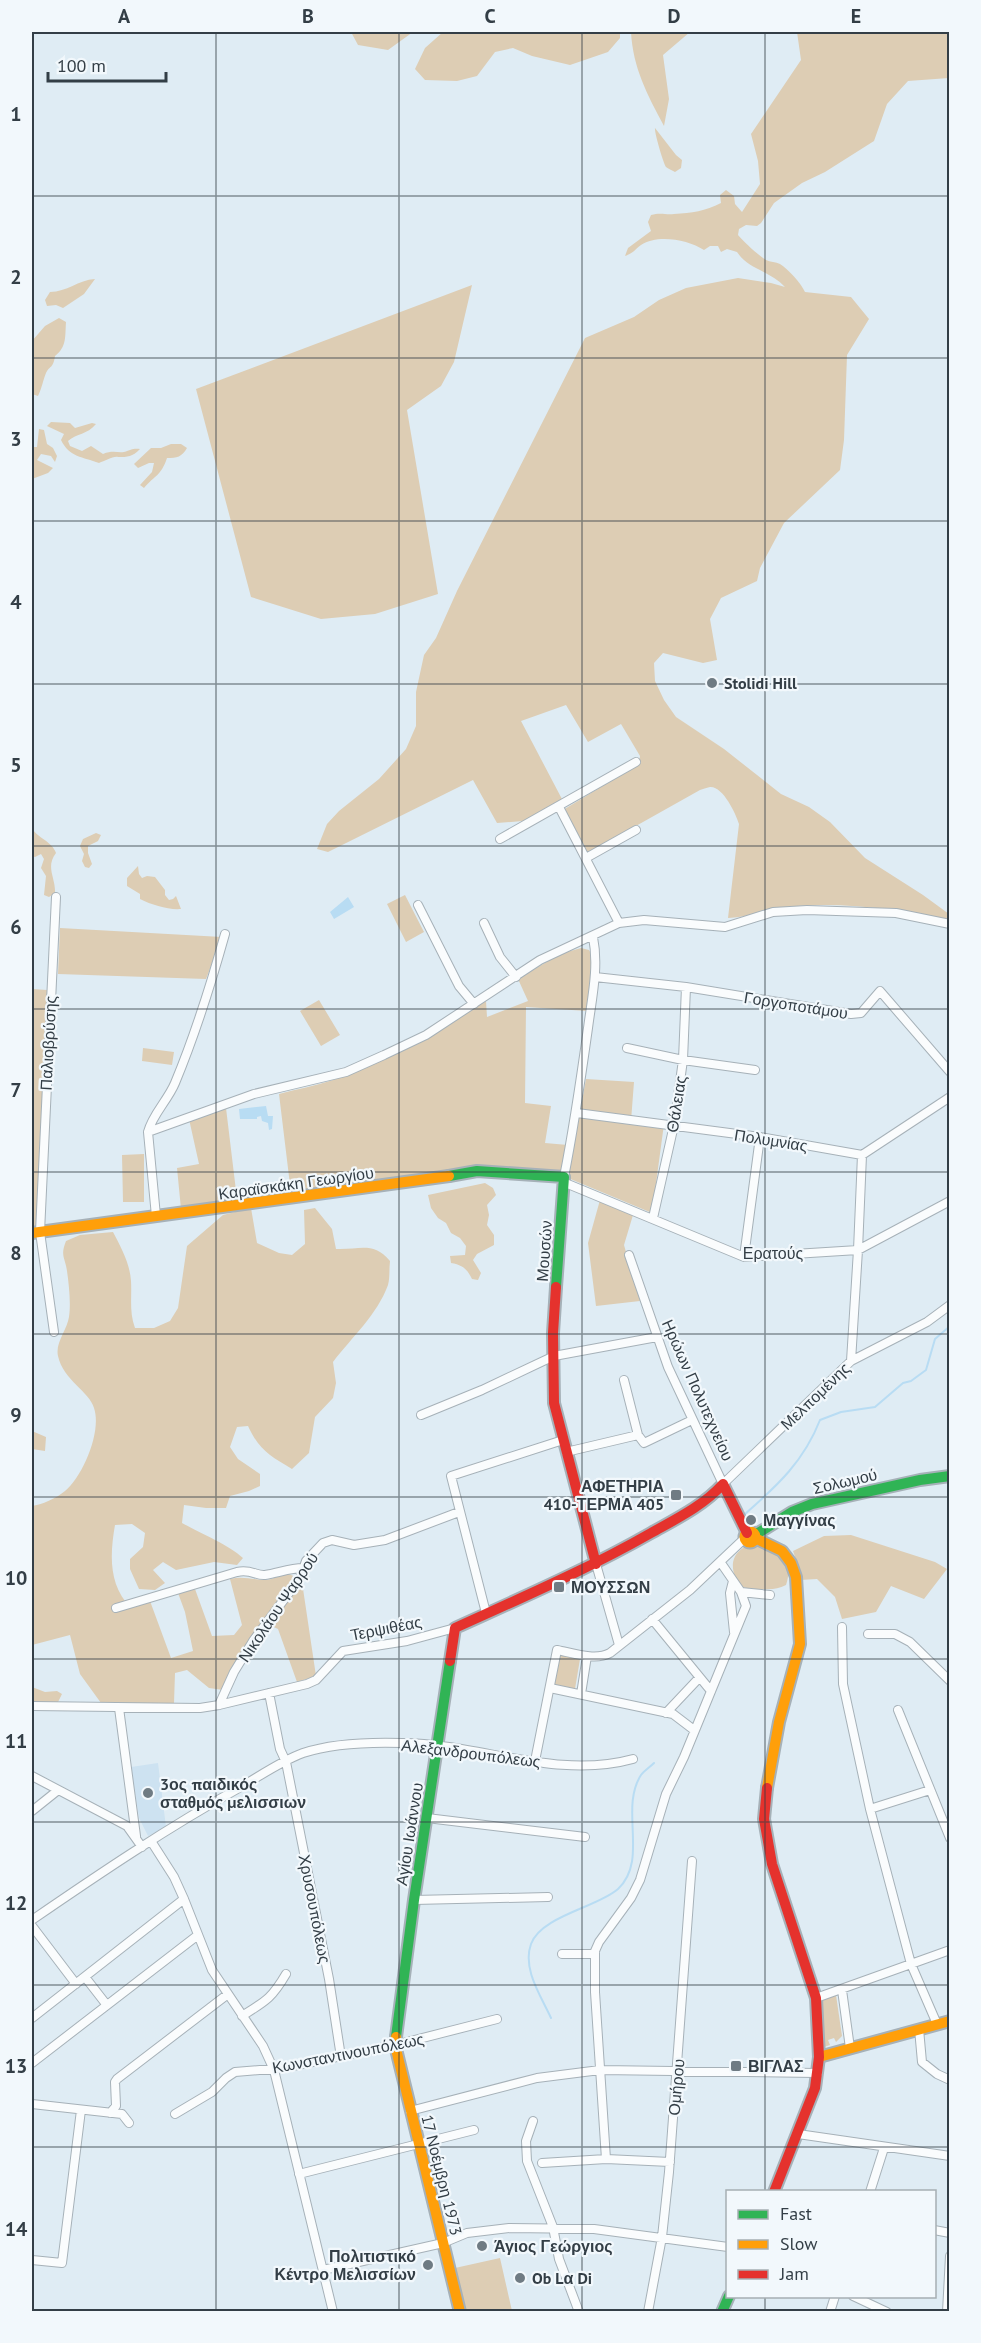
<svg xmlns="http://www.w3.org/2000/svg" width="981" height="2343" font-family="'PT Sans',sans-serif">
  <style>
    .built { fill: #cde2f1 }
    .green { fill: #ddcdb4 }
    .water { fill: #b8dcf3 }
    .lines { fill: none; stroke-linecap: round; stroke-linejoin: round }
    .stream { stroke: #b8dcf3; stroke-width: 2 }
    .street-casing { stroke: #a6b1b8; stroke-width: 10 }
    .fast-casing { stroke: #a6b1b8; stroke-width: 14 }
    .slow-casing { stroke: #a6b1b8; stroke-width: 14 }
    .jam-casing { stroke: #a6b1b8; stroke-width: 14 }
    .street { stroke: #fafcfd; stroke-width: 8 }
    .fast { stroke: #30b455; stroke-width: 10 }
    .slow { stroke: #ff9f0a; stroke-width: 10 }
    .jam { stroke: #e5322d; stroke-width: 10 }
    .grid { fill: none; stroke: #333e46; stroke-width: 1.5; stroke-opacity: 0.55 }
    .poi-dot { fill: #6f7b83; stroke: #f2f8fc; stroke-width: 2 }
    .labels { text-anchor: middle; stroke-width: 4.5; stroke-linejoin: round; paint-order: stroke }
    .poi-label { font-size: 16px; font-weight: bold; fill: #333e46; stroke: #f2f8fc; text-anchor: start }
    .street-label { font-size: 16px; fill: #333e46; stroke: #f2f8fc }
    .neatline { fill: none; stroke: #333e46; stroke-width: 2 }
    .grid-label { font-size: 20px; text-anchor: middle; font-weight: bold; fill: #333e46 }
  </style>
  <rect width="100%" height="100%" fill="#dfecf4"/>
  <path class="built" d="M158,1763L166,1827L148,1836L139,1818L131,1767Z"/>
  <path class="green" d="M351,32H413L388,50L358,45Z
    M443,32H620V38L608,52L570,65L532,56L513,48L495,52L477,76L457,81L425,80L415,69L425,48Z
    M631,32H690L663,55L669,99L664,126C647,94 633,68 631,32Z
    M797,32H949V78L908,81L887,104L874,141L825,172L802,183L774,203L761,223L757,226L746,225L739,229L738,235C744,242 758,255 766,260C770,262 776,262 780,264C788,269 801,283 805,292L851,297L869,319L847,355L844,440L840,470L784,523L760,568L757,581L721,598L710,619L717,660L703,663L663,653L654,663L655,681L664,700L676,717L724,749L781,794L809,807L830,822L865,858L923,895L949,914V919C899,910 848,902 797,906C773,908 751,917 728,918L739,824C736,814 723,786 710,787C706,788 703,789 700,790L586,854L563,810L639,764L640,756L621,724L588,742L566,705L521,721L563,801L523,821L497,823L473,780L328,852L317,849L327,824L339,811L379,779L406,749L416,726V692L424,655L436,638L457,591L585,338L634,317L659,300L686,288L738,278L771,283L785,287C771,271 749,270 737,252L727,249L721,252L718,246H710L704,250C688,240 658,234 641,245C635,249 634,253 625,256L628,248L651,231L648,222L651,215C661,212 665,215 674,214C692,213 705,211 721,203L720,195L726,190L734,196L735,204L742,212L760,184L758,161L751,134L801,60Z
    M655,128L676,155L682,160L681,168L675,172C672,170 668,169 666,167C664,165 654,132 655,128Z
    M95,279L84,294L63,308L56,305L47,306L45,300L50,292C67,292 78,280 95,279Z
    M472,285L454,362L441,386L407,410L438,594L375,614L321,619L251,597L196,389Z
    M59,318L66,322C65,336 67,347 55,356C53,369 50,365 46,373C43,380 42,388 38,396L32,394V341L45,326Z
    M51,422L70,423L75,428L92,423L96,424C87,435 77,433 68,441L70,446L82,451L91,446L103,454C113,450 117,453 124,452C131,450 133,448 140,449C132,457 128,457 118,457C113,456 105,461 99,463C83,457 69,457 61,440L64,434L47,426Z
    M39,429L44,430L47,444L53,448L57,456L55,462L51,456L41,454L37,460L53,468L48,473L32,479V447H37Z
    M171,444H181L187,448C182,457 177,458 167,458C161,476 155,475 144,488L140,485L152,472L154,463H149L138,468L134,464L151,448H161Z
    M32,828C37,838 52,841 56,853C45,867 56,878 55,893L49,897L44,895L46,876L41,868L44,859L41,854L35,857L32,856Z
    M96,833L101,835L98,841L88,846V853L92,864L89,868L85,867L82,861L84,854L80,846L83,839Z
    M138,866L139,874L142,878L147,876L155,877L165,890V895L169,900L173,899L176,896L181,909C168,910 152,905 140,899V894L127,886V878Z
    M405,895L424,932L406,942L387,904Z
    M60,928L222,937L206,979L58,974Z
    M581,948L589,950L593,957L587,1011L526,1007L525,1103L551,1106L545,1143L568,1145L562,1171L478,1167L291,1193L279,1094C297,1089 315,1086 333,1080C384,1064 440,1029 486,1001L487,1017L528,1001L518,979L560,954Z
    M32,989L47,990L37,1228L32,1229Z
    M319,1000L340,1035L321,1046L300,1011Z
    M143,1048L174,1052L172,1065L142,1061Z
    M586,1079L634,1082L631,1121L664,1124L652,1213L568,1178Z
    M226,1108L237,1199L181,1209L177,1168L199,1164L189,1119Z
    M144,1154V1202H123L122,1155Z
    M485,1183L493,1188L496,1195L487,1205L489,1215L487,1225L494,1235V1245L477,1254L473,1260L481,1273L478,1280L472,1279C467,1269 463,1265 451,1263L450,1256L465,1255L466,1246L460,1238L451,1233L446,1223L438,1218L431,1208L428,1195Z
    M600,1200L633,1215L624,1245L640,1301L596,1306L588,1243Z
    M251,1208L257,1243L279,1253L292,1255L305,1244L304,1210L315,1208L332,1229L336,1249C360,1250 373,1241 390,1261C389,1269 390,1278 388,1285C377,1315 352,1337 333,1362L336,1383L333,1398L315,1417L309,1453L292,1469C270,1456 259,1450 248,1426L237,1427L230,1447L238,1459L260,1474V1486L249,1491L230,1496L226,1508H206L184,1505L182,1523C200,1533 229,1545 243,1558L237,1565L214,1562L176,1570L163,1562L153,1570L165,1583L155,1590L139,1589L130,1569V1559L143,1547L145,1533L132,1524L115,1525C110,1554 108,1585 131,1608L150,1601L171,1658L193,1651L185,1612L178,1593L195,1589L212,1636L234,1635L242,1625L230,1579C242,1576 250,1579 263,1580C281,1581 280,1564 302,1582L316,1676L297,1682L278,1629L263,1622L233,1666L223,1690L209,1688L187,1670L175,1673L174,1703H101L80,1674L70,1635L32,1645V1506C41,1505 57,1498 65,1491C83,1476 102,1431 94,1408C90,1392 63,1380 58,1356C55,1343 67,1330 69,1317C71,1304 69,1285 67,1271C65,1257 60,1256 66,1241L80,1235L113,1232C121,1247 130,1264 131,1281C132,1297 129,1312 135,1328H154L170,1321L178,1308L187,1246L223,1215Z
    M32,1431L46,1437L45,1451L32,1449Z
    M851,1535L935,1562L947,1569L924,1599L891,1586L876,1612L842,1619L835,1597L817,1579L800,1580L798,1565L793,1551L824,1536Z
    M757,1544C780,1549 794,1561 786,1585C778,1589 771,1590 762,1589C757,1589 749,1589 743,1587C739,1585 736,1581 735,1576C728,1559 739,1545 757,1544Z
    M560,1655L580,1659L575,1689L554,1685Z
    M32,1687L45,1692L57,1691L62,1694L57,1704H32Z
    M836,1995L842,2036L836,2042L834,2038L828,2040L830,2045L821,2048L819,2000Z
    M500,2258L512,2311H465L455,2268Z"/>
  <path class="water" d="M348,897L354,907L334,919L330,912Z
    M266,1106L268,1116H273L272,1129L269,1130L268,1123L262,1121L261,1116L257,1117V1119H240L239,1109Z"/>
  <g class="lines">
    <path class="stream" d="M745,1514C778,1485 804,1461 820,1420L841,1412L875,1407L903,1383L911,1381L926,1370L935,1339L950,1326
      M551,2018C541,1996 522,1969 531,1944C541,1916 598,1907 618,1889C649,1860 619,1809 641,1775C644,1771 650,1767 654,1763"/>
    <defs>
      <path id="street" d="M559,807L619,923
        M500,839L636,762
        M586,858L636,830
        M418,905L459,986L474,1004
        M484,923L500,957L516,977
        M595,977L686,987L851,1014L861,1013L880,991L950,1072
        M627,1048L683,1060L755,1070
        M577,1113L760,1137L862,1155L950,1097
        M148,1132L254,1094L346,1072L384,1055L426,1035L540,960L619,923L644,920L725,927L773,912L807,910L896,913L950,924
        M564,1177C574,1127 581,1078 588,1028C592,997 599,967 593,937
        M563,1182L744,1257L858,1250L950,1201
        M156,1216L148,1132C152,1115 168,1100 175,1083C195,1035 211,984 225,934
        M653,1218L674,1125L683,1060L686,987
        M629,1255L668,1367L723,1484L851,1361L927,1322L950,1305
        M744,1257L760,1137
        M54,1332L40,1232L56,897
        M851,1361L858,1250L862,1155
        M624,1380L638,1435L644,1443L692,1420
        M421,1415L482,1390L554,1356L657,1337
        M566,1452L638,1435
        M721,1563L741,1592L770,1595
        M596,1564L619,1645
        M733,1581L730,1593L734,1632
        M116,1608L237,1572C252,1569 256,1576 265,1575C278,1573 290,1568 303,1568
        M486,1613L451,1476L563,1440
        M652,1619L711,1691
        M842,1627L843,1684L870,1809L911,1964L937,2024
        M868,1634H895L910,1642L950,1681
        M550,1688L673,1714L694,1730
        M269,1693L280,1749L286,1762L329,1979L341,2057
        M581,1694L587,1656
        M219,1705L234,1672L253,1641L300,1578L306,1561L323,1543L332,1540L354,1545L385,1540L459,1512
        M32,1706L200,1708L219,1705L307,1684L316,1680L343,1651L407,1641L455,1628
        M119,1708L136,1836
        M898,1710L950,1838
        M666,1713L699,1678
        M535,1761L557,1650C573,1653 595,1661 610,1653L690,1590L745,1538
        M32,1776L127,1826L142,1847
        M870,1809L930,1790
        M32,1811L57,1791
        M427,1818L585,1837
        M151,1841L174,1877L184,1899L212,1970L263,2046L274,2070L333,2312
        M414,1900L548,1897
        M32,1920C99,1874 167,1828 239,1788C260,1776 281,1761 303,1753C333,1743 371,1742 403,1743C480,1744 557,1780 633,1759
        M32,1926L76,1984
        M562,1954H595
        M85,1977L106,2004
        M842,1990L850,2048
        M816,1998L950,1950
        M242,2016C266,2001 272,1998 286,1974
        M32,2018L184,1899
        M919,2029L922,2062L937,2074L950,2080
        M32,2063L198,1935
        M32,2104L122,2114L129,2123
        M410,2111L537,2078L600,2070L818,2073
        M110,2113L116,2106L115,2082L117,2079L228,1994
        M175,2114L212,2092L226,2078L235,2072L283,2068L395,2045L497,2019
        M533,2121L526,2141L527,2161L553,2227L559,2259L579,2312
        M798,2134L950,2156
        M606,2159L595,1992V1951L599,1942L631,1898L640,1880L666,1794L684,1757L746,1606L741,1592
        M542,2163L606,2159L670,2162
        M299,2174L474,2130
        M870,2192L884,2148
        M934,2230L950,2233
        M32,2260L62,2263L81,2110
        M323,2270L443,2243L467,2233L509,2228L594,2229L728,2247
        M853,2296L887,2312
        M648,2312L662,2237L669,2172L692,1861
        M830,2312L835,2296
        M947,2312L950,2256"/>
      <path id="fast" d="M449,1176L477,1171L564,1177L556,1287
        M755,1535L792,1512L812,1504L920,1480L950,1476
        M396,2037L414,1900L450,1661
        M722,2312L729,2296"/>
      <path id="slow" d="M32,1233L449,1176
        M744.5 1537a5.5 5.5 0 1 1 11 0a5.5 5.5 0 1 1-11 0Z
        M755,1538L782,1551L791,1563L796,1577L800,1644L779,1722L767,1788
        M396,2037L395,2045L460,2312
        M819,2057L950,2021"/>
      <path id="jam" d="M556,1287L553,1333L554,1403L596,1564
        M450,1661L455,1628C521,1598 588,1569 651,1533C676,1519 703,1506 723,1484L747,1533
        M767,1788L764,1819L772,1864L816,1998L819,2057L815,2088L774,2192"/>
    </defs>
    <use href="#street" class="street-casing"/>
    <use href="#fast" class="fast-casing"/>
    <use href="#slow" class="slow-casing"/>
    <use href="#jam" class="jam-casing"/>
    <use href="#street" class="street"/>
    <use href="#fast" class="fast"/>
    <use href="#slow" class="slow"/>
    <use href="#jam" class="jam"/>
  </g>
  <path class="grid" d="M216,32V2312M399,32V2312M582,32V2312M765,32V2192M32,196H950M32,358H950M32,521H950M32,684H950M32,846H950M32,1009H950M32,1172H950M32,1334H950M32,1497H950M32,1659H950M32,1822H950M32,1985H950M32,2147H950M765,2296V2312"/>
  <g class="poi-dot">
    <circle cx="712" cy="683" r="6"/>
    <rect x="670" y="1489" width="12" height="12" rx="3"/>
    <circle cx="751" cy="1520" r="6"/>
    <rect x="553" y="1581" width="12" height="12" rx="3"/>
    <circle cx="148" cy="1793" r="6"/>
    <rect x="730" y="2060" width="12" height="12" rx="3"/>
    <circle cx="482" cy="2246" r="6"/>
    <circle cx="428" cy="2265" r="6"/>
    <circle cx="520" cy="2278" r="6"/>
  </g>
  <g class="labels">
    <g class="poi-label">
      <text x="724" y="689">Stolidi Hill</text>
      <text x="664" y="1492" text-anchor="end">ΑΦΕΤΗΡΙΑ<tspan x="664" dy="18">410-ΤΕΡΜΑ 405</tspan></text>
      <text x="763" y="1526">Μαγγίνας</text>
      <text x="571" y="1593">ΜΟΥΣΣΩΝ</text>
      <text x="160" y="1790">3ος παιδικός<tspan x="160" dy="18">σταθμός μελισσιων</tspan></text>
      <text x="748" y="2072">ΒΙΓΛΑΣ</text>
      <text x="494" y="2252">Άγιος Γεώργιος</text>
      <text x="416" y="2262" text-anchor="end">Πολιτιστικό<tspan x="416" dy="18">Κέντρο Μελισσίων</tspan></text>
      <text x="532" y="2284">Ob Lα Di</text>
    </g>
    <g class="street-label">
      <text transform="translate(796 1005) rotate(9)" y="6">Γοργοποτάμου</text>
      <text transform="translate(48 1043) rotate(-87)" y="6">Παλιοβρύσης</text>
      <text transform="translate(676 1104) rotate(-81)" y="6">Θάλειας</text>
      <text transform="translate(771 1140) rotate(9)" y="6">Πολυμνίας</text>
      <text transform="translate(296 1183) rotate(-8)" y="6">Καραϊσκάκη Γεωργίου</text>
      <text transform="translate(544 1251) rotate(-86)" y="6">Μουσών</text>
      <text x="773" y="1259">Ερατούς</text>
      <text transform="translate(698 1390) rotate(66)" y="6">Ηρώων Πολυτεχνείου</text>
      <text transform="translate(815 1396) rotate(-44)" y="6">Μελπομένης</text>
      <text transform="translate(845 1481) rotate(-13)" y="6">Σολωμού</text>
      <text transform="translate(278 1607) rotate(-56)" y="6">Νικολάου Ψαρρού</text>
      <text transform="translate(386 1628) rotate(-11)" y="6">Τερψιθέας</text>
      <text transform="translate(471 1753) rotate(7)" y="6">Αλεξανδρουπόλεως</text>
      <text transform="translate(409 1834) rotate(-81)" y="6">Αγίου Ιωάννου</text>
      <text transform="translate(315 1909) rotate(79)" y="6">Χρυσουπόλεως</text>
      <text transform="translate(348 2053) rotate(-11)" y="6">Κωνσταντινουπόλεως</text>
      <text transform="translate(676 2087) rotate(-85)" y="6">Ομήρου</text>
      <text transform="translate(442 2175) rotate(76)" y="6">17 Νοέμβρη 1973</text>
    </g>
  </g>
  <rect width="981" height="2343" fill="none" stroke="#f2f8fc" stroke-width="66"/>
  <rect x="726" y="2190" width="210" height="108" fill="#f2f8fc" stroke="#a6aeb3" stroke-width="1.5"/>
  <rect x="738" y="2210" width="30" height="9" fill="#30b455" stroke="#a6aeb3" stroke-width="1.5"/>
  <text x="780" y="2220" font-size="18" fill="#333e46">Fast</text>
  <rect x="738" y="2240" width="30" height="9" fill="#ff9f0a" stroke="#a6aeb3" stroke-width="1.5"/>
  <text x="780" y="2250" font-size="18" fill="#333e46">Slow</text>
  <rect x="738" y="2270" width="30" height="9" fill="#e5322d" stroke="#a6aeb3" stroke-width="1.5"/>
  <text x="780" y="2280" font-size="18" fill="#333e46">Jam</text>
  <path d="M48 72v9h118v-9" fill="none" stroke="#333e46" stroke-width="3"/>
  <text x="57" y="72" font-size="18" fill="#333e46" stroke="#f2f8fc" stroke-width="4.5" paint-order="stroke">100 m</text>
  <rect x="33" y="33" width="915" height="2277" class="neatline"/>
  <g class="grid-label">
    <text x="124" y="23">A</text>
    <text x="308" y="23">B</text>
    <text x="490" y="23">C</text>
    <text x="674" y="23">D</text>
    <text x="856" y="23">E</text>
    <text x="16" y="121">1</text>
    <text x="16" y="284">2</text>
    <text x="16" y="446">3</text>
    <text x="16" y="609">4</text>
    <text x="16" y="772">5</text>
    <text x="16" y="934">6</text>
    <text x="16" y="1097">7</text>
    <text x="16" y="1260">8</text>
    <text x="16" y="1422">9</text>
    <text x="16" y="1585">10</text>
    <text x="16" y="1748">11</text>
    <text x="16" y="1910">12</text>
    <text x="16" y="2073">13</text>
    <text x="16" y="2236">14</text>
  </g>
</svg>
